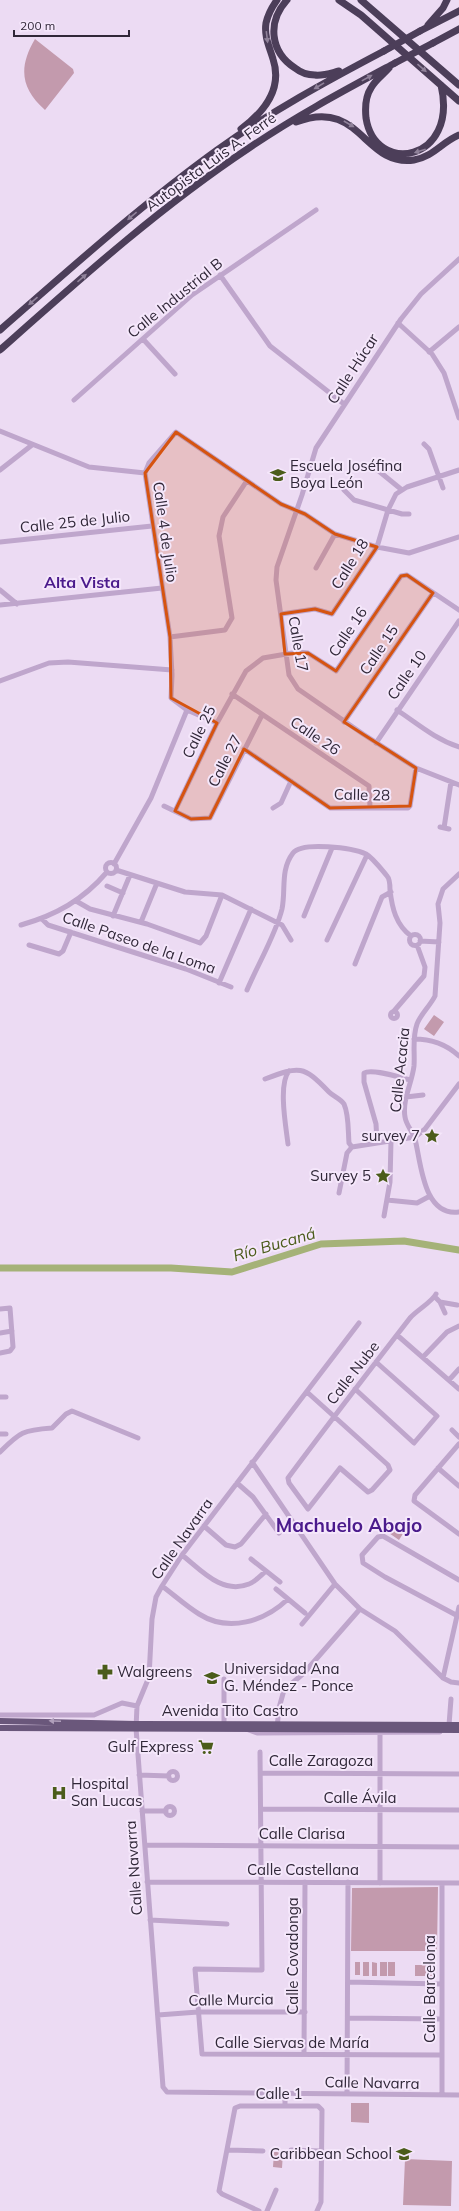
<svg xmlns="http://www.w3.org/2000/svg" width="459" height="2211" font-family="Mulish,sans-serif">
  <style>
    .garden { fill: #c39aad }
    .lines { fill: none; stroke-linecap: round; stroke-linejoin: round }
    .river { stroke: #a5b278; stroke-width: 7 }
    .minor { stroke: #bfa6cc; stroke-width: 5 }
    .major { stroke: #6a577b; stroke-width: 6 }
    .highway { stroke: #4c3e59; stroke-width: 7 }
    .highway-bridge { stroke: #4c3e59; stroke-width: 7 }
    .oneway { fill: #90829a }
    .oneway2 { fill: #b09fbb }
    .marked { fill: #d65410; fill-opacity: 0.2; stroke: #d65410; stroke-width: 3; stroke-linejoin: round }
    .labels { text-anchor: middle; stroke-width: 4; stroke-linejoin: round; paint-order: stroke }
    .street-label { font-size: 15px; fill: #302738; stroke: #f5e7fb }
    .poi-label { font-size: 15px; fill: #302738; stroke: #f5e7fb; text-anchor: start }
    .neighbourhood-label { font-size: 16px; font-weight: bold; fill: #4b1b8c; stroke: #f5e7fb }
    .water-label { font-size: 16px; font-style: italic; fill: #4b5c1a; stroke: #f5e7fb }
    .district-label { font-size: 19px; font-weight: bold; fill: #4b1b8c; stroke: #f5e7fb }
  </style>
  <rect width="100%" height="100%" fill="#ecdbf3"/>
  <path class="garden" d="M35,39L73,69L74,73L45,110C21,88 18,68 35,39Z
    M434,1015L444,1022L434,1036L424,1029Z
    M391,1523L404,1532L399,1540L386,1531Z
    M438,1887L437,1951H351L352,1888Z
    M355,1962H360V1975H355Z
    M363,1962H369V1976H363Z
    M372,1962L377,1963V1976H372Z
    M380,1962H387V1976H380Z
    M388,1962H395V1976H388Z
    M415,1965H433V1976H415Z
    M351,2103H369V2123L351,2122Z
    M274,2152H283L282,2168L273,2167Z
    M405,2159L452,2161L451,2206L403,2205Z"/>
  <g class="lines">
    <path class="river" d="M0,1268H171L232,1272L321,1244L404,1241L459,1250"/>
    <path class="minor" d="M459,259L421,294L401,319L316,448L302,495L277,567L276,580L289,675L298,689L363,734L416,768L459,785
      M220,275L270,346L344,404
      M398,323L432,354L444,373L459,418
      M143,339L175,374
      M429,352L459,327
      M74,400L192,295L316,210
      M0,431L89,467L145,473
      M424,444L429,449L443,488
      M375,468L402,490
      M0,470L32,445
      M344,490L354,500L402,514H409
      M0,542L152,526
      M316,568L335,534
      M0,590L17,604
      M0,605L162,588
      M281,614L315,609L332,614L377,547L388,510L396,494L407,487L459,470
      M170,637L225,630L232,618L219,536L223,517L246,482
      M0,681L49,663L68,662L172,670
      M232,694L369,786L370,807
      M397,710C418,724 435,739 459,747
      M344,722L433,593
      M217,723L187,710L171,698L172,675L170,637L145,473L149,463L176,432L281,504L305,514L335,534L377,547L409,553L459,537
      M376,743L459,621
      M244,749L330,808H408L410,806L416,768
      M164,806L191,819L210,818L262,715
      M273,808L281,803L291,781
      M175,811L217,723L246,671L263,658L298,652L308,653L336,671L401,576L407,575L459,610
      M440,827L449,829
      M444,828L451,782
      M105.5 868a5.5 5.5 0 1 1 11 0a5.5 5.5 0 1 1-11 0Z
      M114,864L151,798L187,710
      M116,870L185,892L222,895L282,925L291,940
      M459,874L443,889L438,904L440,923L435,996C430,1006 420,1015 417,1024C412,1038 415,1052 414,1066C412,1083 402,1100 405,1117C406,1125 413,1132 415,1139C421,1162 423,1217 459,1212
      M107,886L123,893
      M76,901L90,909L147,924L200,943L206,936L222,895
      M113,916L130,875
      M304,916L332,848
      M42,919L48,925L186,969L231,987
      M141,922L157,883
      M21,925C56,915 83,900 107,872
      M409.5 940a5.5 5.5 0 1 1 11 0a5.5 5.5 0 1 1-11 0Z
      M327,940L367,855
      M420,941L439,942
      M29,945L59,954L63,951L71,932
      M355,964L382,897L391,892
      M219,983L251,909
      M247,990C257,966 276,934 282,909C286,890 280,870 293,853C302,841 353,848 366,854C373,858 382,870 387,876C390,879 390,886 390,890C392,908 396,925 411,936
      M394,1011L424,976L425,967L417,945
      M390.5 1015a3.5 3.5 0 1 1 7 0a3.5 3.5 0 1 1-7 0Z
      M414,1039C431,1039 446,1044 459,1056
      M265,1079C300,1066 303,1065 329,1092C333,1096 341,1099 344,1104C349,1115 348,1131 349,1143L352,1147
      M406,1097L423,1095
      M377,1142L376,1124L364,1082V1073C372,1068 401,1078 411,1080
      M288,1144C286,1127 278,1084 289,1071
      M339,1193L347,1153L352,1147L415,1137L425,1129L459,1084
      M387,1200L417,1203L430,1196
      M384,1216L390,1182L391,1141
      M435,1297L440,1302L457,1305
      M440,1302L445,1313
      M0,1309L10,1308L13,1347L10,1351L0,1353
      M359,1323L182,1555L162,1586L156,1597L152,1619L149,1677L137,1706L136,1728L163,2087L167,2092L459,2095
      M0,1333L12,1331
      M397,1335L459,1389
      M423,1357L447,1332L459,1326
      M449,1380L459,1369
      M355,1389L414,1443L437,1416L376,1362
      M307,1392L388,1465L390,1470L372,1490L368,1492L340,1468L308,1509L289,1483L288,1478C328,1424 369,1371 410,1318C417,1310 432,1302 436,1294
      M0,1397H6
      M452,1430L459,1437
      M0,1434H6
      M459,1444L415,1495L414,1501L459,1534
      M0,1452C20,1432 23,1430 52,1428L66,1414L72,1411L138,1438
      M252,1462L335,1584L360,1609L395,1631L443,1678L451,1682L459,1683
      M438,1468L459,1486
      M237,1483L253,1497L279,1533
      M204,1526L226,1545L235,1547L241,1544L266,1514
      M182,1555C201,1570 222,1595 249,1584C255,1582 261,1575 266,1571
      M251,1559L280,1582
      M162,1586C174,1595 186,1606 199,1614C229,1633 265,1621 288,1599
      M276,1589L305,1613
      M456,1615L385,1577L363,1563L362,1555L378,1537L383,1536L459,1580
      M302,1624L335,1584
      M443,1678L459,1607
      M224,1679V1724
      M0,1715H94L122,1703L137,1706
      M449,1725L451,1699
      M277,1728L279,1708L284,1690L304,1673L360,1609
      M246,1729L257,1733L440,1732
      M380,1732V1883
      M260,1752L262,1970L195,1969L202,2054L441,2055
      M168.5 1776a4.5 4.5 0 1 1 9 0a4.5 4.5 0 1 1-9 0Z
      M261,1773L459,1774
      M139,1775L169,1776
      M165.5 1811a4.5 4.5 0 1 1 9 0a4.5 4.5 0 1 1-9 0Z
      M261,1809L459,1810
      M142,1811H166
      M145,1845L459,1847
      M147,1882L459,1883
      M150,1920L227,1924
      M348,1982L442,1984
      M158,2015L198,2012H305
      M348,2018L441,2019
      M304,2054L305,1882
      M285,2094V2106
      M347,2094L348,1882
      M442,2095V1883
      M228,2150L263,2151
      M291,2150L320,2151
      M259,2211L222,2194L219,2191L235,2108L240,2106H318L322,2110L321,2202L317,2211
      M267,2211L276,2190"/>
    <path class="major" d="M0,1721L136,1724L459,1725
      M0,1728L459,1730"/>
    <path class="highway" d="M287,0C267,22 270,52 295,68C300,72 308,75 315,75C323,76 331,73 339,71
      M339,0L361,15L459,101
      M361,0L459,85
      M428,25L443,8L447,0
      M420,31L459,11
      M433,43L459,29
      M389,68C383,75 375,80 371,88C365,97 365,108 366,118C375,176 459,162 441,85
      M296,122C361,97 363,167 414,160C433,157 442,142 459,135
      M241,129C264,112 283,89 273,59C269,46 264,36 266,23C268,14 272,7 277,0
      M0,330C71,268 141,205 217,150C270,112 327,81 384,51
      M0,350C80,279 160,207 249,148C296,116 345,90 395,63"/>
    <path class="highway-bridge" d="M384,51L420,31
      M395,63L433,43"/>
  </g>
  <defs><path id="oneway-solid" d="M-6-.8H1V-3.2L6.5 0L1 3.2V.8H-6Z"/></defs>
  <g class="oneway">
    <use href="#oneway-solid" transform="translate(267 37) rotate(83)"/>
    <use href="#oneway-solid" transform="translate(422 68) rotate(41)"/>
    <use href="#oneway-solid" transform="translate(367 78) rotate(-29)"/>
    <use href="#oneway-solid" transform="translate(319 86) rotate(149)"/>
    <use href="#oneway-solid" transform="translate(349 124) rotate(30)"/>
    <use href="#oneway-solid" transform="translate(420 151) rotate(162)"/>
    <use href="#oneway-solid" transform="translate(132 216) rotate(140)"/>
    <use href="#oneway-solid" transform="translate(82 278) rotate(-41)"/>
    <use href="#oneway-solid" transform="translate(33 301) rotate(139)"/>
  </g>
  <use class="oneway2" href="#oneway-solid" transform="translate(55 1721) rotate(-178)"/>
  <path class="marked" d="M176,432L281,504L305,514L335,534L377,547L332,614L315,609L281,614L285,654L308,653L336,671L401,576L407,575L433,593L344,722L416,768L410,806L330,808L244,749L210,818L191,819L175,811L217,723L171,698L170,637L145,473Z"/>
  <defs>
    <symbol id="school-bare" viewBox="-9 -9 18 18"><path d="M0-5L7-2L0 1L-7-2ZM-4 1L0 2.5L4 1V4Q0 6-4 4Z" fill="#4b5c1a" stroke="#f5e7fb" stroke-width="2.5" paint-order="stroke"/></symbol>
    <symbol id="sight-bare" viewBox="-9 -9 18 18"><path d="M0-6L1.8-2.2L6-1.7L2.9 1.2L3.7 5.4L0 3.3L-3.7 5.4L-2.9 1.2L-6-1.7L-1.8-2.2Z" fill="#4b5c1a" stroke="#f5e7fb" stroke-width="2.5" paint-order="stroke"/></symbol>
    <symbol id="pharmacy-bare" viewBox="-9 -9 18 18"><path d="M-2-6h4v4h4v4h-4v4h-4v-4h-4v-4h4Z" fill="#4b5c1a" stroke="#f5e7fb" stroke-width="2.5" paint-order="stroke"/></symbol>
    <symbol id="university-bare" viewBox="-9 -9 18 18"><path d="M0-5L7-2L0 1L-7-2ZM-4 1L0 2.5L4 1V4Q0 6-4 4Z" fill="#4b5c1a" stroke="#f5e7fb" stroke-width="2.5" paint-order="stroke"/></symbol>
    <symbol id="supermarket-bare" viewBox="-9 -9 18 18"><path d="M-6-5.5h2.5l.6 2H6L4.5 2H-2.5L-4.4-4H-6ZM-1.5 3.2a1.3 1.3 0 1 0 .1 0ZM3 3.2a1.3 1.3 0 1 0 .1 0Z" fill="#4b5c1a" stroke="#f5e7fb" stroke-width="2.5" paint-order="stroke"/></symbol>
    <symbol id="hospital-bare" viewBox="-9 -9 18 18"><path d="M-5-5h3v3.5h4V-5h3V5h-3V1.5h-4V5h-3Z" fill="#4b5c1a" stroke="#f5e7fb" stroke-width="2.5" paint-order="stroke"/></symbol>
  </defs>
  <g fill-rule="evenodd">
    <use href="#school-bare" x="267" y="464" width="22" height="22"/>
    <use href="#sight-bare" x="421" y="1125" width="22" height="22"/>
    <use href="#sight-bare" x="372" y="1165" width="22" height="22"/>
    <use href="#pharmacy-bare" x="94" y="1661" width="22" height="22"/>
    <use href="#university-bare" x="201" y="1667" width="22" height="22"/>
    <use href="#supermarket-bare" x="195" y="1736" width="22" height="22"/>
    <use href="#hospital-bare" x="48" y="1782" width="22" height="22"/>
    <use href="#school-bare" x="393" y="2143" width="22" height="22"/>
  </g>
  <g class="labels">
    <g class="street-label">
      <text transform="translate(211 162) rotate(-36)" y="5">Autopista Luis A. Ferré</text>
      <text transform="translate(175 298) rotate(-39)" y="5">Calle Industrial B</text>
      <text transform="translate(353 369) rotate(-57)" y="5">Calle Húcar</text>
      <text transform="translate(75 522) rotate(-6)" y="5">Calle 25 de Julio</text>
      <text transform="translate(165 532) rotate(82)" y="5">Calle 4 de Julio</text>
      <text transform="translate(350 564) rotate(-58)" y="5">Calle 18</text>
      <text transform="translate(348 632) rotate(-56)" y="5">Calle 16</text>
      <text transform="translate(298 644) rotate(80)" y="5">Calle 17</text>
      <text transform="translate(379 650) rotate(-56)" y="5">Calle 15</text>
      <text transform="translate(407 675) rotate(-55)" y="5">Calle 10</text>
      <text transform="translate(199 732) rotate(-64)" y="5">Calle 25</text>
      <text transform="translate(315 736) rotate(34)" y="5">Calle 26</text>
      <text transform="translate(225 761) rotate(-63)" y="5">Calle 27</text>
      <text transform="translate(362 795) rotate(1)" y="5">Calle 28</text>
      <text transform="translate(139 943) rotate(19)" y="5">Calle Paseo de la Loma</text>
      <text transform="translate(400 1070) rotate(-84)" y="5">Calle Acacia</text>
      <text transform="translate(353 1373) rotate(-52)" y="5">Calle Nube</text>
      <text transform="translate(182 1539) rotate(-55)" y="5">Calle Navarra</text>
      <text x="230" y="1716">Avenida Tito Castro</text>
      <text x="321" y="1766">Calle Zaragoza</text>
      <text x="360" y="1803">Calle Ávila</text>
      <text x="302" y="1839">Calle Clarisa</text>
      <text transform="translate(134 1868) rotate(-94)" y="5">Calle Navarra</text>
      <text x="303" y="1875">Calle Castellana</text>
      <text transform="translate(293 1956) rotate(-90)" y="5">Calle Covadonga</text>
      <text transform="translate(430 1989) rotate(-90)" y="5">Calle Barcelona</text>
      <text transform="translate(231 2000) rotate(-1)" y="5">Calle Murcia</text>
      <text x="292" y="2048">Calle Siervas de María</text>
      <text transform="translate(372 2083) rotate(1)" y="5">Calle Navarra</text>
      <text x="279" y="2099">Calle 1</text>
    </g>
    <g class="poi-label">
      <text x="290" y="471">Escuela Joséfina<tspan x="290" dy="17">Boya León</tspan></text>
      <text x="420" y="1141" text-anchor="end">survey 7</text>
      <text x="371" y="1181" text-anchor="end">Survey 5</text>
      <text x="224" y="1674">Universidad Ana<tspan x="224" dy="17">G. Méndez - Ponce</tspan></text>
      <text x="117" y="1677">Walgreens</text>
      <text x="194" y="1752" text-anchor="end">Gulf Express</text>
      <text x="71" y="1789">Hospital<tspan x="71" dy="17">San Lucas</tspan></text>
      <text x="392" y="2159" text-anchor="end">Caribbean School</text>
    </g>
    <g class="neighbourhood-label">
      <text x="82" y="588">Alta Vista</text>
    </g>
    <g class="water-label">
      <text transform="translate(274 1244) rotate(-16)" y="6">Río Bucaná</text>
    </g>
    <g class="district-label">
      <text x="349" y="1532">Machuelo Abajo</text>
    </g>
  </g>
  <path d="M14 30v6h115v-6" fill="none" stroke="#302738" stroke-width="2"/>
  <text x="20" y="30" font-size="12" fill="#302738" stroke="#f5e7fb" stroke-width="3" paint-order="stroke">200 m</text>
</svg>
